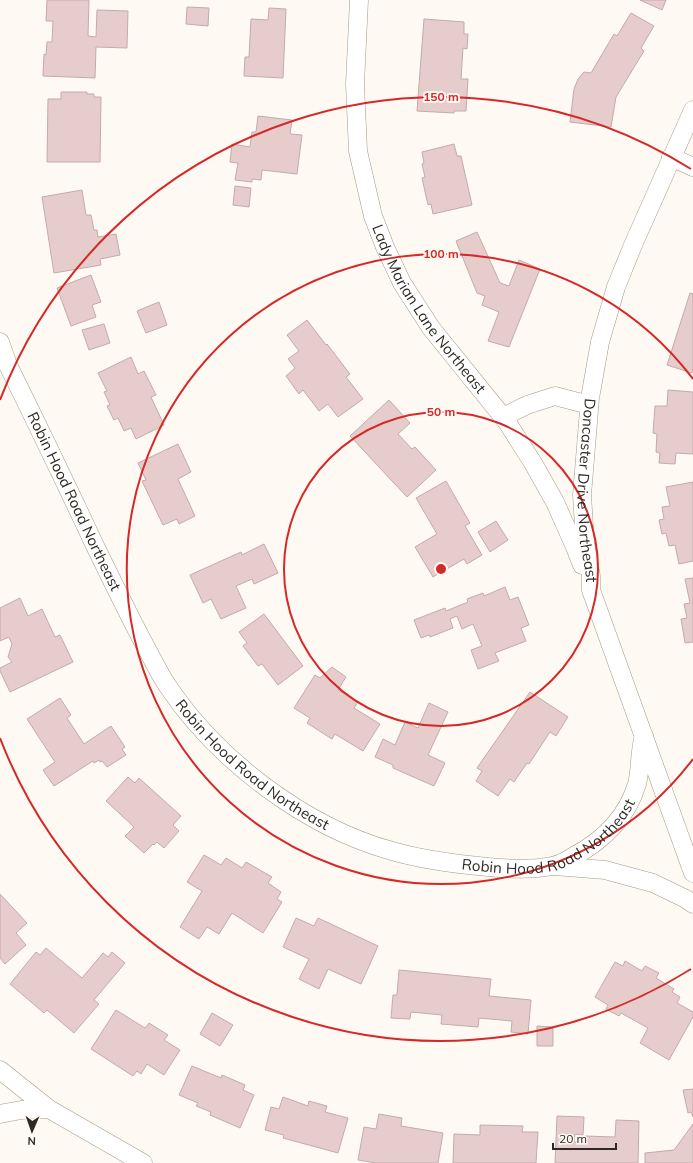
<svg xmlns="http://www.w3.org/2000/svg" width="693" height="1163" font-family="Mulish,sans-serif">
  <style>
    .building { fill: #e6cdcb; stroke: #c3aba9 }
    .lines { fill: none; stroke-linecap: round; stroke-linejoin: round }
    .street-casing { stroke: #a59a88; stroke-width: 19 }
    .street { stroke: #fff; stroke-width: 18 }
    .ring { fill: none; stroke: #d62828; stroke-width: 2 }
    .labels { text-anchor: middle; stroke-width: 4; stroke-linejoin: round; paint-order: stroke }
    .street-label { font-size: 15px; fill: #2e2a23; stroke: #fef9f2 }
    .centre { fill: #d62828; stroke: #fef9f2; stroke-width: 2 }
    .ring-label { font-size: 12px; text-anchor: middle; font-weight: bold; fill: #d62828; stroke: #fef9f2; stroke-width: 4; stroke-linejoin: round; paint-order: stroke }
  </style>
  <rect width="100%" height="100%" fill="#fef9f2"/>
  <path class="building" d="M47,0H89L88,36L96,37L97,10L128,11L127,48L96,47L95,78L43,76L44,54L46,55L47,42H52L53,21H46Z
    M640,0H666L662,10Z
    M187,7L209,8L208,26L186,24Z
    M269,8L286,9L283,78L244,76L245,57H249L251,19L268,20Z
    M631,13L654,26L641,48L644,51L616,97L611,127L570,122L574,89L578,79L584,72L591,73L614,34L617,36Z
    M424,19L464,22V34H468L467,49L463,48L461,79H468L466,111H454V113L417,111Z
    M61,92H87V94H94V97H101L100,162H47L48,99H61Z
    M258,116L292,120L290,134L302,135L297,174L262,170L261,180L252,179V182L235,180L238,163L230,162L232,144L250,147L252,132H256Z
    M454,144L457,156H461L472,205L433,214L431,204L428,205L422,178L425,177L422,164L424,163L422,152Z
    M235,186L251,188L249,207L233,205Z
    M82,190L86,215H91L94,230H97L98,237L116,234L120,255L100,259L101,265L54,273L42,197Z
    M477,232L500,283L509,286L519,260L540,269L509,347L488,341L499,312L482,305L485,296L477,293L456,241Z
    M91,275L101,302L92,305L96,317L71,326L57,288Z
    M690,293L693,294V369L692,373L667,365Z
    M159,302L167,325L146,333L137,311Z
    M307,320L326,345L327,344L350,374L346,377L363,399L338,417L328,404L319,411L303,390L299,394L286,376L295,368L288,359L299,351L287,335Z
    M104,324L110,343L89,350L82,330Z
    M131,357L138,374L144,371L156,395L151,397L164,425L136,439L131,428L124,431L118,418L114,420L107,406L110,405L104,392L107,391L98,373Z
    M668,390L693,392V454L676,453L675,464L659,463L660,453L656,452L657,434L653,433L655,406H667Z
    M389,400L410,423L398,434L412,449L415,447L436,470L407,497L350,436Z
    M178,444L191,472L178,479L195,516L179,524L177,519L163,525L142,481L146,480L138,463Z
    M446,481L470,523L465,526L482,555L467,564L464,559L433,577L415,547L437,534L416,498Z
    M693,482V561L679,564L675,545L669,546L666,533L662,534L659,520L664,519L662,507L670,506L666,487Z
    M496,521L508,540L490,552L478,532Z
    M264,544L278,573L254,584L252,579L236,586L246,608L221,619L211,599L203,603L190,575L241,552L242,555Z
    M693,578V642L685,643L681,619L687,618L684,604L690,603L685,579Z
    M505,587L510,600L518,597L529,625L521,628L526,641L495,653L499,661L478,669L471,650L482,646L473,624L462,629L457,616L450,619L453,628L430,637L429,635L421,638L414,620L445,608L446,611L468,602L467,599L483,593L484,596Z
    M20,598L28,616L42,609L55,637L60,635L73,662L10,692L0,671V668L12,662L8,657L12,644L9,637L0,641V608Z
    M264,614L303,666L278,685L262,664L258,666L243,646L247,643L239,632Z
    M332,667L346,677L338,690L358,702L354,708L380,724L363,751L335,734L332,739L307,723L310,718L294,708L315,675L320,678Z
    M530,692L568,717L556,736L550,732L529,764L527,763L514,782L510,779L498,796L476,781L482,771L477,768Z
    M60,698L71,715L67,718L84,744L111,726L125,747L122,749L126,755L107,767L102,761L100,762L99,760L94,763L93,761L54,786L43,770L55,762L27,719Z
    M429,703L448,712L428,755L445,763L434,786L393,768V765L375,757L383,739L395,745L405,722L418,728Z
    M128,777L135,783L139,778L181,816L173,825L179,831L164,848L157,842L154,845L153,844L144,853L125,836L134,827L106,801Z
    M204,855L221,865L226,858L242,868L246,862L272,877L268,883L281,892L277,899L282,902L263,933L232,913L219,934L207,927L199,939L180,927L202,891L187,882Z
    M0,894L27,923L16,933L26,945L5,964L0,958Z
    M296,918L314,926L318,918L378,946L361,984L328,969L319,989L299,979L309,959L283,947Z
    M46,948L82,978L103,953L108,957L112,952L125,963L94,1000L99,1004L74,1033L47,1010L44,1013L10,984L36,952L40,955Z
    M625,961L642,971L645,966L659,973L656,978L674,989L672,992L680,997L677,1003L693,1012V1017L669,1060L640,1043L648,1028L621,1013L619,1016L606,1009L608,1005L595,997L615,962L623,966Z
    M399,970L491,979L489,996L531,1000L528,1034L511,1032L512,1021L479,1018L478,1027L441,1024L442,1015L411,1012L410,1019L391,1018L393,995H397Z
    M116,1010L145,1028L149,1023L168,1035L164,1040L180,1050L164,1075L147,1064L141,1074L137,1071L133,1076L91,1049Z
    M212,1013L233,1025L220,1046L200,1034Z
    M537,1026L553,1027V1046H537Z
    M192,1066L221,1078L222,1075L245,1085L243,1090L254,1095L240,1128L210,1115L211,1112L196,1106L198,1103L179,1095Z
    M693,1089V1117L691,1112L688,1113L683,1090Z
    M283,1097L308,1106L309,1101L327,1106L325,1112L348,1118L338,1153L283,1138L284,1135L265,1130L271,1107L279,1109Z
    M379,1114L402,1118L401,1126L443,1133L438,1163H376L358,1160L364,1127L376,1129Z
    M557,1116L584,1117L583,1135L575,1134L574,1142L585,1143V1136L615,1137L616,1120L639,1121L638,1163H555Z
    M693,1124V1163H645V1153L674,1150Z
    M480,1125L523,1126L522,1132H538L536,1163H453L454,1134L480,1135Z"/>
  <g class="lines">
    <defs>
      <g id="street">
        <path id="s1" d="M359,0L355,84L358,151L373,216L385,247L402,283L431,328L507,422L533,463L555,502L575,547L582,565"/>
        <path id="s2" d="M693,110L633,245L616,287L600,342L590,398L582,495L585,542L591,576V590L693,873"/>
        <path d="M671,157L693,167"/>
        <path id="s3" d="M0,342L8,365C38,426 68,488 97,550C114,584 130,618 148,651C154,662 160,675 167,685C217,760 305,827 392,851C423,860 455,864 488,867C509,869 532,870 552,866C559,865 568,860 574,856C604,840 627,817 637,784C641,768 639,752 644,736"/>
        <path d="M503,417L527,405L555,396L589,405"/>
        <path d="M555,866L605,870L653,883L686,899L693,904"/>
        <path d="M0,1070L49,1109L143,1163"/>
        <path d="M0,1114L21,1110L49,1109"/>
      </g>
    </defs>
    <use href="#street" class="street-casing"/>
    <use href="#street" class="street"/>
  </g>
  <g class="ring">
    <circle cx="441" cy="569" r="157"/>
    <path d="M693 759A315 315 0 1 1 693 379"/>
    <path d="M691 969A472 472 0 0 1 0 738M0 400A472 472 0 0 1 691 169"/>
  </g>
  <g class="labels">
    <g class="street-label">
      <text dy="5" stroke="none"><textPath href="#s1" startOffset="327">Lady Marian Lane Northeast</textPath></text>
      <text dy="5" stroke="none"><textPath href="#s2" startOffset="400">Doncaster Drive Northeast</textPath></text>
      <text dy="5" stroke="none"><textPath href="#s3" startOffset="176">Robin Hood Road Northeast</textPath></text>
      <text dy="5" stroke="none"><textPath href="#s3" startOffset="500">Robin Hood Road Northeast</textPath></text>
      <text dy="5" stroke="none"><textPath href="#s3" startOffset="836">Robin Hood Road Northeast</textPath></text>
    </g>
  </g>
  <circle cx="441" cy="569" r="6" class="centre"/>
  <g class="ring-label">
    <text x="441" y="101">150 m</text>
    <text x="441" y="258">100 m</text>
    <text x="441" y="416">50 m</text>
  </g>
  <g transform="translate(32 1131) rotate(182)" stroke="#fef9f2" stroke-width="3" paint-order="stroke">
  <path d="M0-3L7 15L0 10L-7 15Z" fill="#2e2a23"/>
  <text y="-6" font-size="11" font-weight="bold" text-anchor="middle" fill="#2e2a23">N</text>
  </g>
  <path d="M553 1143v6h63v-6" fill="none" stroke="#2e2a23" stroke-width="2"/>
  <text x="559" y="1143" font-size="12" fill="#2e2a23" stroke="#fef9f2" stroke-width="3" paint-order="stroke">20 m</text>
</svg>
